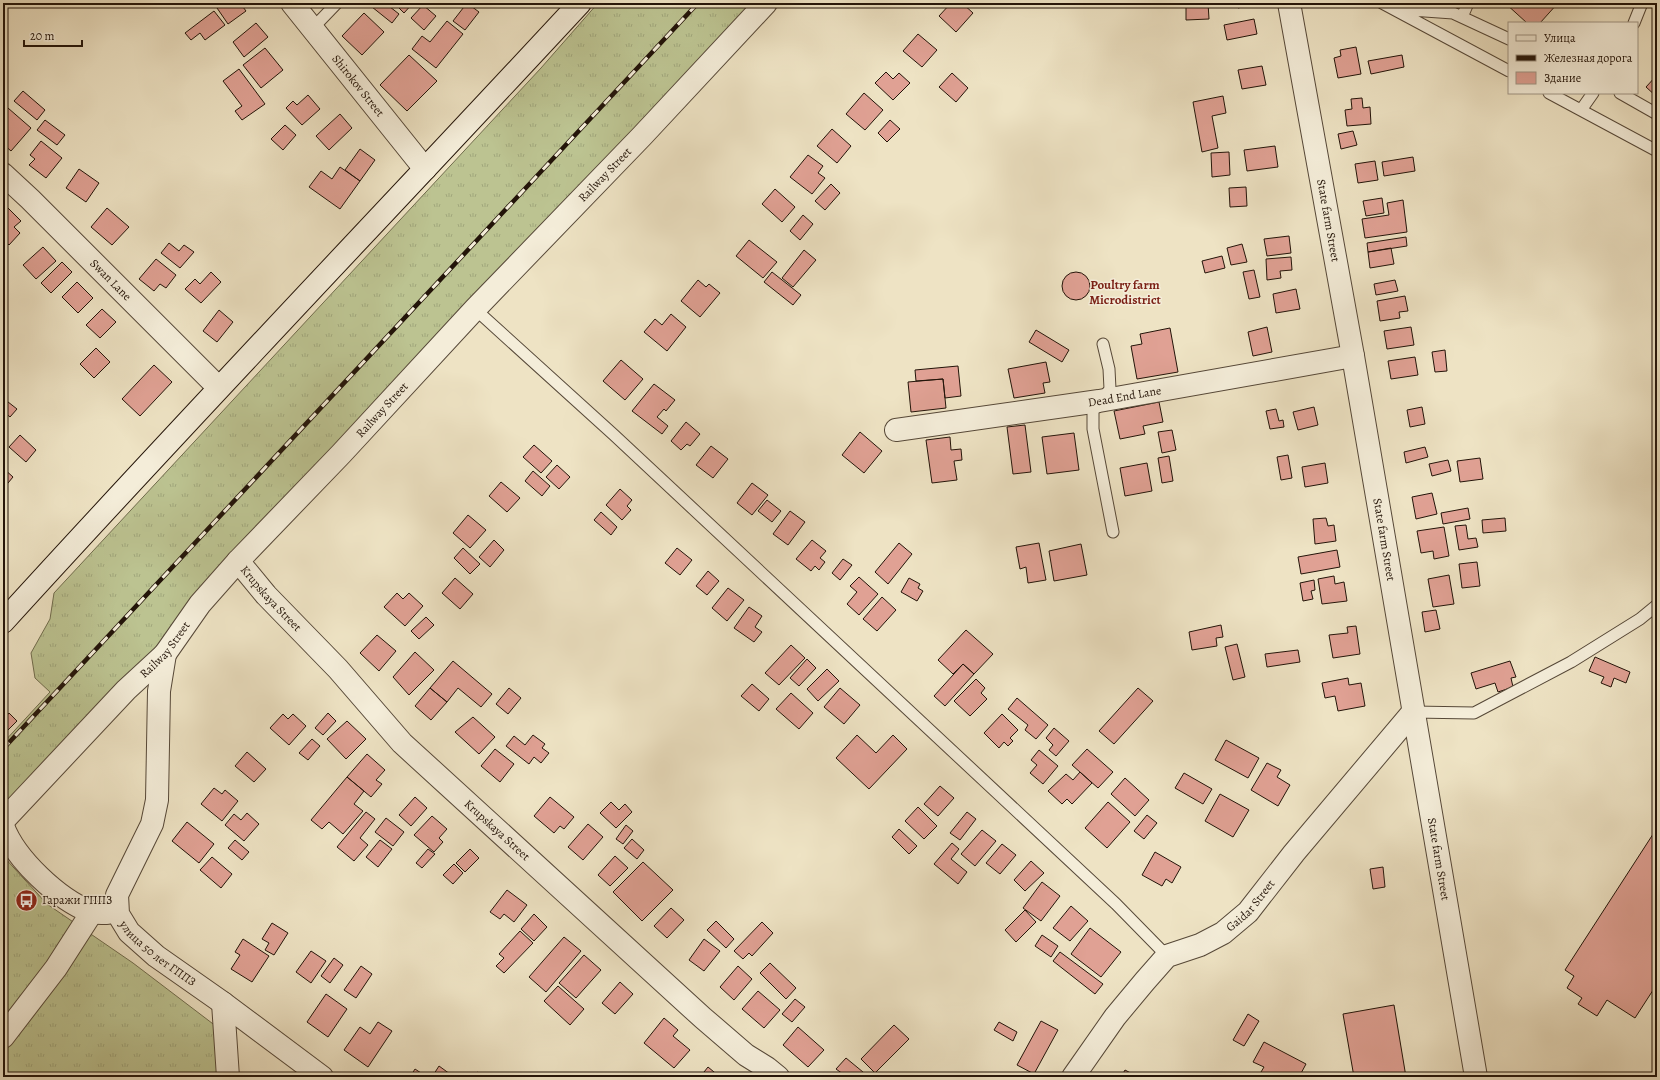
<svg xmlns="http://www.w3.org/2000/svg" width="1660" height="1080" font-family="Alegreya,serif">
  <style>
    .grass { fill: url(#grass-tufts); stroke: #706c4d }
    .building { fill: #e0a194; stroke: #231409 }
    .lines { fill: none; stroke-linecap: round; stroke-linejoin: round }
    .service-casing { stroke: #564838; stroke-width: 13 }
    .minor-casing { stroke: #564838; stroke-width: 24 }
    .secondary-casing { stroke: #231409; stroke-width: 24 }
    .service { stroke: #f4edd9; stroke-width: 11 }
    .minor { stroke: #f4edd9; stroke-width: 22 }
    .secondary { stroke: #f4edd9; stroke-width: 22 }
    .rail-casing { stroke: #231409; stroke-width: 4.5 }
    .rail { stroke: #f4edd9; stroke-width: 3; stroke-dasharray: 9; stroke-linecap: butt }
    .labels { text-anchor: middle; stroke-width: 3; stroke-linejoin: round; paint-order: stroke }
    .street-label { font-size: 12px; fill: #231409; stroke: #f4edd9 }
    .poi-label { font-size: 12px; fill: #231409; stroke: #f4edd9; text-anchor: start }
    .neighbourhood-label { font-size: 13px; font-weight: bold; fill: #7a1f14; stroke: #f4edd9 }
  </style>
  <defs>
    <pattern id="grass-tufts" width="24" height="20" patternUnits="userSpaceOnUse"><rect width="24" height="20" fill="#bcc391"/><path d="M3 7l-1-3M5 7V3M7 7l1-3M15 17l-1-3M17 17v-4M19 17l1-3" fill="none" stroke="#a1a77c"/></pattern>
  </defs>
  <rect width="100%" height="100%" fill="#eee3c4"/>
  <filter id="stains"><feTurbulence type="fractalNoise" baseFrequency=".005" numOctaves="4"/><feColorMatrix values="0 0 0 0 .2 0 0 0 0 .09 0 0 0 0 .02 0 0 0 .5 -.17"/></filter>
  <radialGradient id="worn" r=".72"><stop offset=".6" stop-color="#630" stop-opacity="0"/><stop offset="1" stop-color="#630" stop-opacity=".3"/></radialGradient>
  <path class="grass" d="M598,3H766L3,821V743L50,692L35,678L31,653L50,619L54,593L541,68Z
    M3,856L47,904L133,963L225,1033L228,1077H3Z"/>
  <path class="building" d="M224,3H240L246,11L228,24L217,8Z
    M375,3H385L399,14L392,23L372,7Z
    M394,3H413L404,13Z
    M467,3L479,12L465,30L453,21Z
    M480,3H488L485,7Z
    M951,3H962L973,13L956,32L939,16Z
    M1186,3H1208L1209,19L1186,20Z
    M1237,3H1254V4L1238,8Z
    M1505,3H1558L1540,23H1527Z
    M423,5L436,16L424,30L411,18Z
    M214,11L225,25L205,40L200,33L191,40L185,33Z
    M364,13L384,32L362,55L342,36Z
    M1254,19L1257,34L1227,40L1224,25Z
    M447,21L463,34L436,68L412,49L422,36L430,42Z
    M256,23L268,37L244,57L233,42Z
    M918,34L937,50L922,67L903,51Z
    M1356,47L1361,74L1338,78L1334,58L1341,56L1340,50Z
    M265,48L283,70L261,88L243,65Z
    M409,55L437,81L407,111L380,85Z
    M1402,55L1404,67L1371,74L1368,61Z
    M1262,66L1266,85L1242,89L1238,70Z
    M239,69L265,104L242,120L235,111L242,106L223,81Z
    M886,72L893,79L899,73L910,83L893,100L875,83Z
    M952,73L968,88L956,102L939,87Z
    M1657,75V97L1646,87Z
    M23,91L45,110L37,120L14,101Z
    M864,93L883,110L865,130L846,114Z
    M308,95L320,109L302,125L286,108L293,101L297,105Z
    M1223,96L1226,113L1212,116L1218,148L1202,152L1193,102Z
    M1362,98L1363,108L1370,107L1371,124L1347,126L1345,110L1352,109L1351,99Z
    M8,108L31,128L11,151L3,144V114Z
    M340,114L352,128L329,150L316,136Z
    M45,120L65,135L57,145L37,130Z
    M890,120L900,129L887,142L878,133Z
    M285,125L296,135L283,150L271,139Z
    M832,129L851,146L837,163L817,146Z
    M1353,131L1357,145L1341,149L1338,134Z
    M41,141L62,158L46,178L29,165L35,159L30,155Z
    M1275,146L1278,167L1247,171L1244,150Z
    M360,149L375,160L360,181L345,170Z
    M1229,152L1230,175L1212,177L1211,153Z
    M808,155L823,166L818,173L825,178L812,194L790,177Z
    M1413,157L1415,171L1384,176L1382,162Z
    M1375,161L1378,180L1358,183L1355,164Z
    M340,167L360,181L340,209L309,187L321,171L332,179Z
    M79,169L99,183L86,202L66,188Z
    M831,184L840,193L825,210L815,201Z
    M1246,187L1247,206L1230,207L1229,188Z
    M775,189L795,207L782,222L762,204Z
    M1382,198L1384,213L1366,216L1363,201Z
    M1403,200L1407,232L1365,238L1362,219L1389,215L1387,203Z
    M8,208L21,221L14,227L20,233L9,245L3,239V213Z
    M107,208L129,227L112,245L91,227Z
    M803,215L813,224L800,240L790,231Z
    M1289,236L1291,253L1267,256L1264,239Z
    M1406,237L1407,246L1368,252L1367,243Z
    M749,240L777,262L763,278L736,256Z
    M169,243L179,251L184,245L194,252L180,268L161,253Z
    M1242,244L1247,262L1231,265L1227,248Z
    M43,247L56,261L36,279L23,265Z
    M1391,248L1394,264L1370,268L1368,252Z
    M804,250L816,260L793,287L782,278Z
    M1222,256L1225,268L1205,273L1202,261Z
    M1291,257L1292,270L1280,271L1281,278L1267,280L1266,259Z
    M156,259L176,275L166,288L160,284L154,291L139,279Z
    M62,262L72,272L51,293L41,283Z
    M1254,270L1260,297L1249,299L1243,272Z
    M1062 286a14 14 0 1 1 28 0a14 14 0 1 1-28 0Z
    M211,272L221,282L201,303L185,289L195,279L200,284Z
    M772,272L801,295L793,305L764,282Z
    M698,280L706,287L709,284L720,293L700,317L681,301Z
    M1395,280L1398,291L1376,295L1374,284Z
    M77,282L93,298L78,313L62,297Z
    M1296,289L1300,309L1276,313L1273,294Z
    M1405,296L1408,311L1399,312L1400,318L1380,321L1377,301Z
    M102,309L116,322L100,338L86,325Z
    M219,310L233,322L217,342L203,331Z
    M671,314L686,327L667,351L644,332L655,319L662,325Z
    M1267,327L1272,352L1253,356L1248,332Z
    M1411,327L1414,345L1387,349L1384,331Z
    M1170,328L1178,372L1137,379L1131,346L1142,344L1140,334Z
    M1036,330L1069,350L1062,362L1029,342Z
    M96,348L110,362L94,378L80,364Z
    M1445,350L1447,371L1435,372L1432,352Z
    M1415,357L1418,375L1391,379L1388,361Z
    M621,360L643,379L625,400L603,381Z
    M1046,362L1050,382L1043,383L1045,393L1014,398L1008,369Z
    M154,365L172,382L140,416L122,399Z
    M958,366L961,396L945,398L943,379L916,381L915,370Z
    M943,379L946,408L911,412L908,382Z
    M654,384L675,400L666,411L664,409L657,417L668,426L662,434L632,411Z
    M3,398L17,409L10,417L3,411Z
    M1159,402L1163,422L1143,426L1145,434L1120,439L1114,411Z
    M1314,407L1318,425L1298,430L1293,412Z
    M1422,407L1425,424L1410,427L1407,410Z
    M1276,409L1279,421L1283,420L1284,427L1270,429L1266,411Z
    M686,422L700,434L690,446L687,444L681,450L671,441Z
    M1025,425L1031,472L1013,474L1007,427Z
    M1172,430L1176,450L1162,453L1158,432Z
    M860,432L882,451L864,473L842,455Z
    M1074,433L1079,470L1047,474L1042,437Z
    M20,435L36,450L26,462L9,447Z
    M950,437L951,450L961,449L962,460L954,461L957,480L932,483L926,440Z
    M534,445L552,461L541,473L523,457Z
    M711,446L728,459L713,478L696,465Z
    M1425,447L1428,457L1406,463L1404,452Z
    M1288,455L1292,478L1281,480L1277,457Z
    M1169,456L1173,481L1162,483L1158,458Z
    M1480,458L1483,479L1460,482L1457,461Z
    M1448,460L1451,471L1432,476L1429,464Z
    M1147,463L1152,491L1125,496L1120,468Z
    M1325,463L1328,483L1305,487L1302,467Z
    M557,465L570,477L559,489L546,477Z
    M3,468L13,477L3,489Z
    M533,471L550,486L542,496L525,481Z
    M501,482L520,498L507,512L489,496Z
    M752,483L768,495L752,515L737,503Z
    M620,489L632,500L627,506L631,510L622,520L606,505Z
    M1432,493L1437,514L1416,519L1412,497Z
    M767,500L781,511L772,522L758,511Z
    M1468,508L1470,519L1443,524L1441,513Z
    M790,511L805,522L788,545L773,534Z
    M601,512L617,527L611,535L594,520Z
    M468,515L486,530L470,548L453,533Z
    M1326,518L1328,526L1334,525L1336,541L1315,544L1313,519Z
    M1505,518L1506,531L1483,533L1482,520Z
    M1466,525L1468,539L1476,538L1478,547L1459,550L1455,526Z
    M1444,527L1449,556L1434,559L1433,551L1421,553L1417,531Z
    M494,540L504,550L490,567L479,557Z
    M812,540L826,551L820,558L825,562L819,570L815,566L811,571L796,559Z
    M899,543L912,554L888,584L875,572Z
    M1039,543L1046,580L1028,583L1026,567L1020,569L1016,547Z
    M1081,544L1087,575L1054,581L1049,551Z
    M463,548L480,564L470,574L454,558Z
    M677,548L692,560L680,575L665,563Z
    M1337,550L1340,567L1301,574L1298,557Z
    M843,559L852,565L840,580L832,573Z
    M1477,562L1480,586L1462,588L1459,564Z
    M708,571L719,581L707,595L696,586Z
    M1449,575L1454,604L1433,607L1428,579Z
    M1334,576L1335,584L1344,582L1347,601L1322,604L1318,579Z
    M859,577L878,594L859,615L847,604L857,592L850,586Z
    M455,578L473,594L460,609L442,593Z
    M909,578L920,584L918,588L923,591L917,601L901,592Z
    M1314,580L1315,590L1311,591L1313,599L1303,601L1300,583Z
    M728,588L744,600L727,621L712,608Z
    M397,593L403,599L409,593L423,606L405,626L384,607Z
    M882,597L896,610L877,631L863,619Z
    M749,607L762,616L755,627L762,632L754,642L734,628Z
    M1436,610L1440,629L1425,632L1422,612Z
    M426,617L434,625L419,639L411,631Z
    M1221,625L1223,637L1216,638L1217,646L1192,650L1189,632Z
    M1356,626L1360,654L1333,658L1329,635L1348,633L1347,627Z
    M966,630L993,654L974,674L963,664L953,674L938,660Z
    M377,635L396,651L379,671L360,653Z
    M1237,644L1245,677L1233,680L1225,647Z
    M791,645L805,658L779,685L765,673Z
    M1298,650L1300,662L1267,667L1265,654Z
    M415,652L434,670L409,695L393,677Z
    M1595,657L1630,672L1626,683L1614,678L1611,687L1601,683L1604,677L1589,671Z
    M807,659L816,668L799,686L790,678Z
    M453,661L492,694L481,707L458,688L447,702L430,688Z
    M1510,661L1516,677L1511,678L1513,687L1498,692L1495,683L1476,689L1471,673Z
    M963,664L974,674L945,706L934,696Z
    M827,669L839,681L818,701L807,689Z
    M1348,678L1349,685L1361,683L1365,706L1338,711L1335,696L1325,698L1322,683Z
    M976,679L985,688L981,693L987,699L970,716L954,701Z
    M752,684L769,699L759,711L741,696Z
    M430,688L447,702L431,720L415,706Z
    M509,688L521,698L508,714L496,704Z
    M840,688L860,705L844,724L824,707Z
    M1138,688L1153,701L1114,744L1099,731Z
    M791,693L813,713L799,729L776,709Z
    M1017,698L1048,725L1036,739L1025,730L1028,725L1008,709Z
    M9,713L17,721L3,735V720Z
    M328,713L336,721L323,735L315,728Z
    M283,714L288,719L293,714L306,726L289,745L270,728Z
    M1002,714L1018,730L1010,738L1013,741L1008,746L1004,742L999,748L984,733Z
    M473,717L495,737L479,754L455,732Z
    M347,721L366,739L346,759L327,739Z
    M1054,728L1069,741L1056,756L1049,750L1053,745L1046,738Z
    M533,735L545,744L542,748L549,753L541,763L534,757L529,764L506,746L514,736L525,745Z
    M857,735L876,753L893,735L907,749L869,789L836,758Z
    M312,739L320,746L308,760L299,753Z
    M1226,740L1259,758L1248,778L1215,760Z
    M495,749L514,764L500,782L481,766Z
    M1087,749L1113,772L1098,788L1072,765Z
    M1039,750L1058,766L1043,784L1030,773L1037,765L1031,760Z
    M247,752L266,769L254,782L235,766Z
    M367,754L385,770L376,780L382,784L371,797L347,777Z
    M1267,763L1281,770L1277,777L1290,785L1278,806L1251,790Z
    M1080,772L1092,783L1072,804L1067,799L1062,804L1048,791L1066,774L1073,780Z
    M1184,773L1212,789L1203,804L1175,788Z
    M347,777L364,791L354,804L363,811L343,834L329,822L322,829L311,820Z
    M1125,778L1149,800L1135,816L1111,794Z
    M940,786L954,798L938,816L924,804Z
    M214,788L222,794L225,790L238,801L222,821L201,804Z
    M1220,794L1249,810L1233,837L1205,821Z
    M415,797L427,808L411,826L399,815Z
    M550,797L574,817L564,829L560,826L554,833L534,816Z
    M611,802L619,810L625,804L632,812L616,828L600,813Z
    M1108,802L1130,822L1107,848L1085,828Z
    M918,807L937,826L924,839L905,821Z
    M366,812L375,819L360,838L368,845L354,861L337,847Z
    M967,812L976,819L960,840L950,833Z
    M247,813L259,824L244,841L225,825L234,814L241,820Z
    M1147,815L1157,823L1144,839L1134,831Z
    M432,816L447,829L439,838L443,842L434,852L414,835Z
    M386,818L404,832L393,846L375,832Z
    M187,822L214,844L199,863L172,841Z
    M588,824L603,837L583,860L568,847Z
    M626,825L633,831L623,844L616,839Z
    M1657,828V984L1635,1018L1607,1000L1597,1016L1578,1004L1582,998L1567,988L1574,976L1565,970Z
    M899,829L917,846L909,854L892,837Z
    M982,830L996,841L975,866L961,854Z
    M632,839L644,850L637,859L624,848Z
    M235,840L249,852L242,860L228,848Z
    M380,840L392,849L378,867L366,857Z
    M952,843L959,849L951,859L967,872L958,884L934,864Z
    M1002,844L1016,855L1000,874L986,863Z
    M428,849L435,854L422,868L416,863Z
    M470,849L479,858L465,872L456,863Z
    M1155,852L1181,867L1172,883L1166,879L1162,886L1142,875Z
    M615,856L628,868L610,886L598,875Z
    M212,857L232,874L221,888L200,870Z
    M1031,861L1044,873L1025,891L1014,880Z
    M643,862L673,890L642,921L613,892Z
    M454,864L463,873L453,884L443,875Z
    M1383,867L1385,887L1373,889L1370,869Z
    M1042,882L1060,896L1041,921L1023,908Z
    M507,890L527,905L514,922L504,914L500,919L490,912Z
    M1071,906L1088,921L1070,941L1053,928Z
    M671,908L684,920L667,938L654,926Z
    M1025,910L1036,922L1016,942L1005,930Z
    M534,914L547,927L534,941L521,929Z
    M716,921L734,939L726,948L707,930Z
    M762,922L773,933L752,956L749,953L743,959L734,951Z
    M272,923L288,933L274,955L265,950L269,943L262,939Z
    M1090,928L1121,952L1101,977L1071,954Z
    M520,931L533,943L504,973L496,966L504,958L499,954Z
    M1042,935L1058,946L1051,957L1035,946Z
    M564,937L581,951L546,992L529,977Z
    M243,939L269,956L252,982L231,969L240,955L235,952Z
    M704,939L720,951L704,971L689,960Z
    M311,951L326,961L311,983L296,972Z
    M1060,952L1103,984L1095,994L1053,961Z
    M584,955L601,970L576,998L559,983Z
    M334,958L343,965L330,983L321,976Z
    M770,963L796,988L786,999L760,973Z
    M361,966L372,974L356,998L344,990Z
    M738,966L752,979L734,1000L720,987Z
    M620,982L633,994L615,1014L602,1003Z
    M558,986L584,1009L570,1025L544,1001Z
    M758,991L780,1010L764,1028L742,1009Z
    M326,994L347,1009L328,1037L307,1022Z
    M795,999L805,1007L792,1022L782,1014Z
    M1394,1005L1406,1077H1354L1343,1014Z
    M1248,1014L1259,1021L1244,1046L1233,1040Z
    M664,1018L678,1030L673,1036L690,1050L674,1068L644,1043Z
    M1041,1021L1058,1030L1034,1074L1017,1065Z
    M378,1022L392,1031L368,1067L344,1050L360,1027L370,1034Z
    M999,1022L1017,1032L1013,1041L994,1030Z
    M894,1025L909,1039L875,1073L861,1059Z
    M798,1027L824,1050L808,1067L783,1045Z
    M1264,1042L1306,1064L1299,1077H1258L1264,1067L1253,1062Z
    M846,1058L869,1077H841L843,1074L836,1069Z
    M439,1066L450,1074L448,1077H432Z
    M708,1067L720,1077H700Z
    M415,1069L427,1077H410Z
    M1125,1070L1138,1077H1121Z
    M477,1072L485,1077H474Z"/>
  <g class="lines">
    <defs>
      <path id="service" d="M1382,3L1509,71
        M1397,9L1453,13L1509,39
        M1462,17L1468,3
        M1634,23L1642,3
        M312,29L337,3
        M1549,93L1657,151
        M1620,93L1657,114
        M1581,110L1593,93
        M475,309L614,435L1116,904L1167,956
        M1103,344L1109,369L1110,389L1093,411V429L1113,532
        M1413,712L1474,713L1571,662L1640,619L1657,605"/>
      <g id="minor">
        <path id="s1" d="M292,3L425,169"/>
        <path id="s2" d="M1289,3L1353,356L1476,1077"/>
        <path id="s3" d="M3,174L30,199L218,387"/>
        <path id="s4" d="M896,430L1099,401L1353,356"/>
        <path id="s5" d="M238,561L266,595L338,669L402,743L703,1018L746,1055L767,1068L778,1077"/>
        <path id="s6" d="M165,654L159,691L157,800L152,824L117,895L118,914L129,932L156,956L223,1003L322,1077"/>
        <path id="s7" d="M3,821L126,690L165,654L200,604L238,561L341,454L475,309L642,136L766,3"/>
        <path d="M3,826C15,859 59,900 91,912C96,913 102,913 107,913"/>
        <path d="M223,1003L228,1077"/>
        <path d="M3,1037L56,968L92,912"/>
        <path id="s8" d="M1073,1077L1115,1017L1145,981L1167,956L1200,945L1223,933L1248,912L1294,853L1413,712"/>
      </g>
      <path id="secondary" d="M3,622C193,413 388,210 580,3"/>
    </defs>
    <use href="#service" class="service-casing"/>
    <use href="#minor" class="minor-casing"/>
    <use href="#secondary" class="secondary-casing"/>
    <use href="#service" class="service"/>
    <use href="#minor" class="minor"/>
    <use href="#secondary" class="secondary"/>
    <defs>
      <path id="rail" d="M3,749L698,3"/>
    </defs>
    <use href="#rail" class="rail-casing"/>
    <use href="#rail" class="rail"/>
  </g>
  <defs>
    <symbol id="bus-disc" viewBox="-11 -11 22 22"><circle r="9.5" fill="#8f2418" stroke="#f4edd9"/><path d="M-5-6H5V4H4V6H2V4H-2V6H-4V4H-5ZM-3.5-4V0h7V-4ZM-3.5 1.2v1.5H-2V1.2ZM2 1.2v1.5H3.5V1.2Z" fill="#fff"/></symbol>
  </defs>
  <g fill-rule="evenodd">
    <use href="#bus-disc" x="14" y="888" width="25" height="25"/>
  </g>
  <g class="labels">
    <g class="street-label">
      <text dy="4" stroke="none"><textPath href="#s1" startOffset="106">Shirokov Street</textPath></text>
      <text dy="4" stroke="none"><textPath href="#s7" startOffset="884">Railway Street</textPath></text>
      <text dy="4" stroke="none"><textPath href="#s2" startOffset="221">State farm Street</textPath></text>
      <text dy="4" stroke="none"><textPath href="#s3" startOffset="151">Swan Lane</textPath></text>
      <text dy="4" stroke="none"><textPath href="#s4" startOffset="231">Dead End Lane</textPath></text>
      <text dy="4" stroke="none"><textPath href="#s7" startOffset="560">Railway Street</textPath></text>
      <text dy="4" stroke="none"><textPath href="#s2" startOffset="545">State farm Street</textPath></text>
      <text dy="4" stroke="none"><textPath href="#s5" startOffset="50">Krupskaya Street</textPath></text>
      <text dy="4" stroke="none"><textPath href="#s7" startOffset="236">Railway Street</textPath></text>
      <text dy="4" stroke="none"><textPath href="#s5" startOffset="374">Krupskaya Street</textPath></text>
      <text dy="4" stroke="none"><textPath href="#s2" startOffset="869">State farm Street</textPath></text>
      <text dy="4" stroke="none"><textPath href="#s8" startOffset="253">Gaidar Street</textPath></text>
      <text dy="4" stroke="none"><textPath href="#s6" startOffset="326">улица 50 лет ГППЗ</textPath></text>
    </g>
    <g class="poi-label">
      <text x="42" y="904">Гаражи ГППЗ</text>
    </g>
    <g class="neighbourhood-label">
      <text x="1125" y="289">Poultry farm<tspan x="1125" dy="15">Microdistrict</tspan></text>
    </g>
  </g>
  <rect width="1660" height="1080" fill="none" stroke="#eee3c4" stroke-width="16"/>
  <rect x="4" y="4" width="1652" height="1072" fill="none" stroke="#231409" stroke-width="2"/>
  <rect x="8" y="8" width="1644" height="1064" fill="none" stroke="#231409"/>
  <rect x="1508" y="22" width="130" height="72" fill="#f4edd9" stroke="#a09686"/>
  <rect x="1516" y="35" width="20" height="6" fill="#f4edd9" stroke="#a09686"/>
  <text x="1544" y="42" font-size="12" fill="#231409">Улица</text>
  <rect x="1516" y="55" width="20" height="6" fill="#231409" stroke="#a09686"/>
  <text x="1544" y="62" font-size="12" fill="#231409">Железная дорога</text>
  <rect x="1516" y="72" width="20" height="12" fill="#e0a194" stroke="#a09686"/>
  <text x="1544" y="82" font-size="12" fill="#231409">Здание</text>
  <path d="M24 40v6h58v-6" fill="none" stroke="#231409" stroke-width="2"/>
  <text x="30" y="40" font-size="12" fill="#231409" stroke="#f4edd9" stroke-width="3" paint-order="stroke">20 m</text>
  <rect width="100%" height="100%" filter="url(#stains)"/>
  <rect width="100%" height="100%" fill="url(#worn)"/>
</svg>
